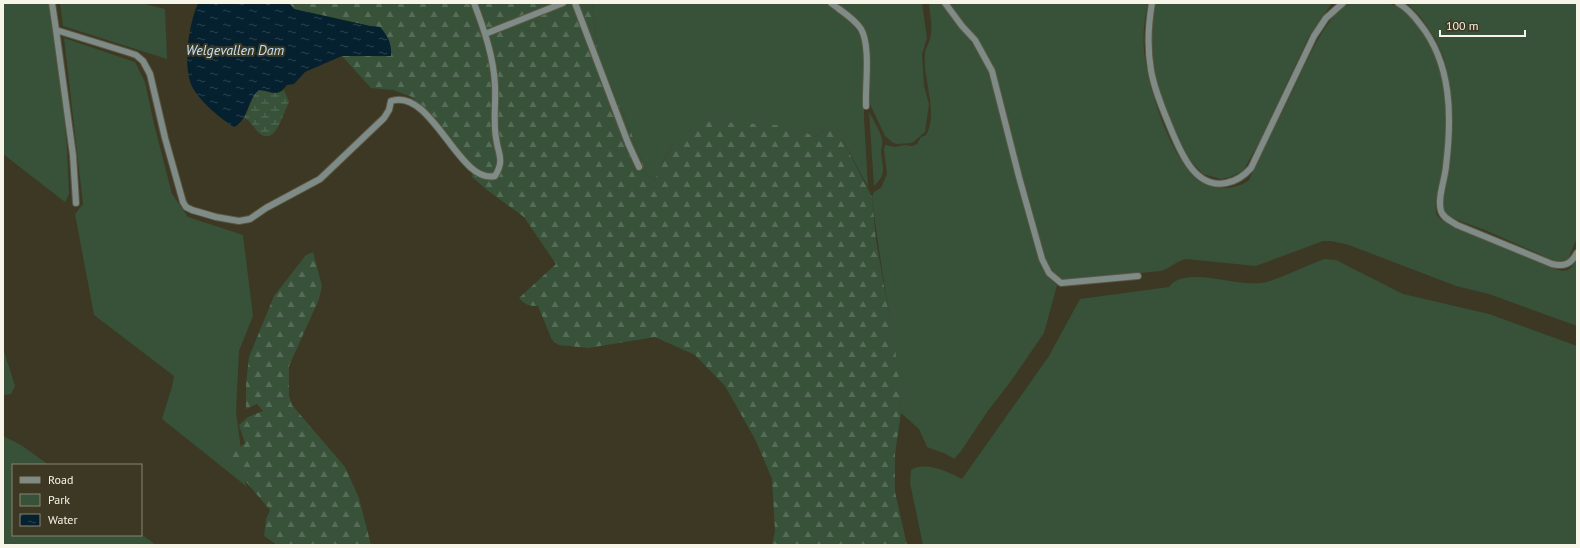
<svg xmlns="http://www.w3.org/2000/svg" width="1580" height="548" font-family="'PT Sans',sans-serif">
  <style>
    .green { fill: #375239 }
    .forest { fill: url(#forest-firs) }
    .wetland { fill: url(#wetland-marsh) }
    .water { fill: url(#water-ripples) }
    .lines { fill: none; stroke-linecap: round; stroke-linejoin: round }
    .minor-casing { stroke: #5a5643; stroke-width: 8 }
    .minor { stroke: #7f8b86; stroke-width: 6 }
    .labels { text-anchor: middle; stroke-width: 4; stroke-linejoin: round; paint-order: stroke }
    .water-label { font-size: 14px; font-style: italic; fill: #c4e2f4; stroke: #3c3823 }
  </style>
  <defs>
    <pattern id="forest-firs" width="22" height="20" patternUnits="userSpaceOnUse"><rect width="22" height="20" fill="#375239"/><path d="M5 1l3.5 6h-7zM16 11l3.5 6h-7z" fill="#556c56"/></pattern>
    <pattern id="wetland-marsh" width="20" height="14" patternUnits="userSpaceOnUse"><rect width="20" height="14" fill="#375239"/><path d="M1 5h8M5 5V1M11 12h8M15 12V8" fill="none" stroke="#556c56"/></pattern>
    <pattern id="water-ripples" width="26" height="14" patternUnits="userSpaceOnUse"><rect width="26" height="14" fill="#05212f"/><path d="M2 4q2-2 4 0t4 0M15 11q2-2 4 0t4 0" fill="none" stroke="#2a424d"/></pattern>
  </defs>
  <rect width="100%" height="100%" fill="#3c3823"/>
  <path class="green" d="M3,3H49L62,89L67,149L69,194L65,202L3,154Z
    M60,3H141L165,9L167,59L63,26Z
    M592,3H825L849,20L860,35L864,54V118L868,187L842,139L824,130L815,137L801,130L674,143L663,161L654,181L647,175L630,129L599,61Z
    M836,3H922L927,38L922,54L924,86L929,104L925,132L912,143L896,144L892,142L885,136L869,102V39L861,25L848,12Z
    M929,3H943L981,56L989,72L995,91L1011,159L1041,265L1046,275L1057,285L1044,333L1011,381L987,412L961,451L954,459L946,454L927,447L919,429L901,413C896,341 880,269 872,197L874,192L881,188L887,174L884,149L885,145L895,147L905,145L912,146L917,144L921,137L926,135C939,113 922,77 925,53C925,49 929,44 930,39C933,28 930,15 929,3Z
    M950,3H1148C1143,23 1142,44 1146,64C1151,97 1173,162 1200,182C1208,187 1218,189 1227,188C1235,187 1243,185 1249,180C1262,152 1276,125 1289,98C1302,72 1313,44 1330,21C1333,16 1337,10 1342,7C1353,0 1370,3 1383,3C1398,3 1410,16 1419,28C1448,66 1451,120 1444,167C1441,181 1434,197 1436,211C1436,218 1442,220 1447,223L1554,269C1569,273 1571,270 1577,257V326L1489,294L1456,286L1349,245L1331,241H1323L1256,266L1186,259C1176,261 1170,268 1161,271L1068,280L1059,279L1053,275L1045,258L1017,160L994,71Z
    M1156,3H1332L1309,36L1260,141L1243,171L1230,177L1221,179L1203,174L1190,160L1179,140L1164,105L1156,77L1151,44L1152,22Z
    M1407,3H1577V238L1568,259L1557,262L1485,230L1449,217L1445,212L1443,206L1452,141V107L1444,58L1435,38L1420,16Z
    M64,38L135,62L145,82L154,124L172,194L188,217L243,235L253,316L239,351L236,412L246,486L162,419L172,387L174,376L94,315L75,214L83,204Z
    M869,112C873,120 881,131 882,140C883,144 881,148 881,152C882,168 888,173 874,186Z
    M1324,259L1336,260L1403,294L1489,314L1577,346V545H923L910,483L911,470C926,461 948,472 962,479L1049,356L1080,299L1169,287C1182,268 1226,282 1245,283C1252,283 1260,284 1267,282C1286,276 1305,266 1324,259Z
    M3,348L15,386L11,394L4,395Z
    M3,436L21,445L49,465H13V535H141V534L156,545H3Z"/>
  <path class="forest" d="M289,3H592L599,61L630,129L647,175L654,181L663,161L674,143L699,121L777,125L801,130L815,137L824,130H835L842,139L872,197L876,240L895,348L899,380L901,413L895,454V492L907,545H772L775,531L772,479L756,441L725,386L695,355L655,337L588,348L559,345L552,340L538,306C529,306 525,305 519,298L556,264L524,217L487,190L472,177L474,168L412,97L393,90L371,88L342,56H391L380,27L370,26L294,9Z
    M313,252L322,286L319,299L289,366V396L292,405L345,467L359,498L371,545H277L264,536L266,519L270,510L241,476L233,461L232,454L245,443L239,425L248,417L263,411L257,404L246,409V384L249,357L274,296L306,255Z"/>
  <path class="wetland" d="M259,90C268,91 276,96 284,90L289,102C283,113 275,150 257,131C253,126 250,120 244,118L255,93Z"/>
  <path class="water" d="M198,3H289L294,9L370,26L380,27C388,36 392,44 391,56H342L305,72L294,84L287,85C277,98 272,91 259,90C247,99 249,120 234,127C220,118 203,104 194,90C181,70 189,23 198,3Z"/>
  <g class="lines">
    <defs>
      <path id="minor" d="M52,3L56,30L127,52L136,55L143,61L150,74L165,138L183,202L186,207L192,210L216,217L239,221L250,219L266,208L320,179L384,118L389,110L391,101C432,87 459,185 495,176C505,160 498,154 496,138C493,121 496,103 495,86C494,58 484,29 474,3
        M575,3L628,143L639,167
        M831,3C841,11 854,18 861,29C871,46 865,86 866,106
        M945,3L962,26L975,40L992,71L1019,177L1042,259L1049,273L1061,283L1138,276
        M1152,3C1148,26 1147,47 1151,70C1154,88 1161,105 1168,122C1178,146 1193,190 1226,183C1237,181 1244,176 1251,168L1314,36L1326,18L1343,3
        M1398,3C1407,8 1414,16 1420,24C1452,64 1452,117 1446,166C1445,180 1437,198 1441,211C1443,218 1451,221 1457,225L1552,264C1564,267 1571,264 1577,253
        M56,30L73,155L76,203
        M485,34L563,3"/>
    </defs>
    <use href="#minor" class="minor-casing"/>
    <use href="#minor" class="minor"/>
  </g>
  <g class="labels">
    <g class="water-label">
      <text x="235" y="55">Welgevallen Dam</text>
    </g>
  </g>
  <rect width="1580" height="548" fill="none" stroke="#f7f5e8" stroke-width="8"/>
  <rect x="12" y="464" width="130" height="72" fill="#3c3823" stroke="#878472"/>
  <rect x="20" y="477" width="20" height="6" fill="#7f8b86" stroke="#878472"/>
  <text x="48" y="484" font-size="12" fill="#f7f5e8">Road</text>
  <rect x="20" y="494" width="20" height="12" fill="#375239" stroke="#878472"/>
  <text x="48" y="504" font-size="12" fill="#f7f5e8">Park</text>
  <rect x="20" y="514" width="20" height="12" fill="url(#water-ripples)" stroke="#878472"/>
  <text x="48" y="524" font-size="12" fill="#f7f5e8">Water</text>
  <path d="M1440 30v6h85v-6" fill="none" stroke="#f7f5e8" stroke-width="2"/>
  <text x="1446" y="30" font-size="12" fill="#f7f5e8" stroke="#3c3823" stroke-width="3" paint-order="stroke">100 m</text>
</svg>
